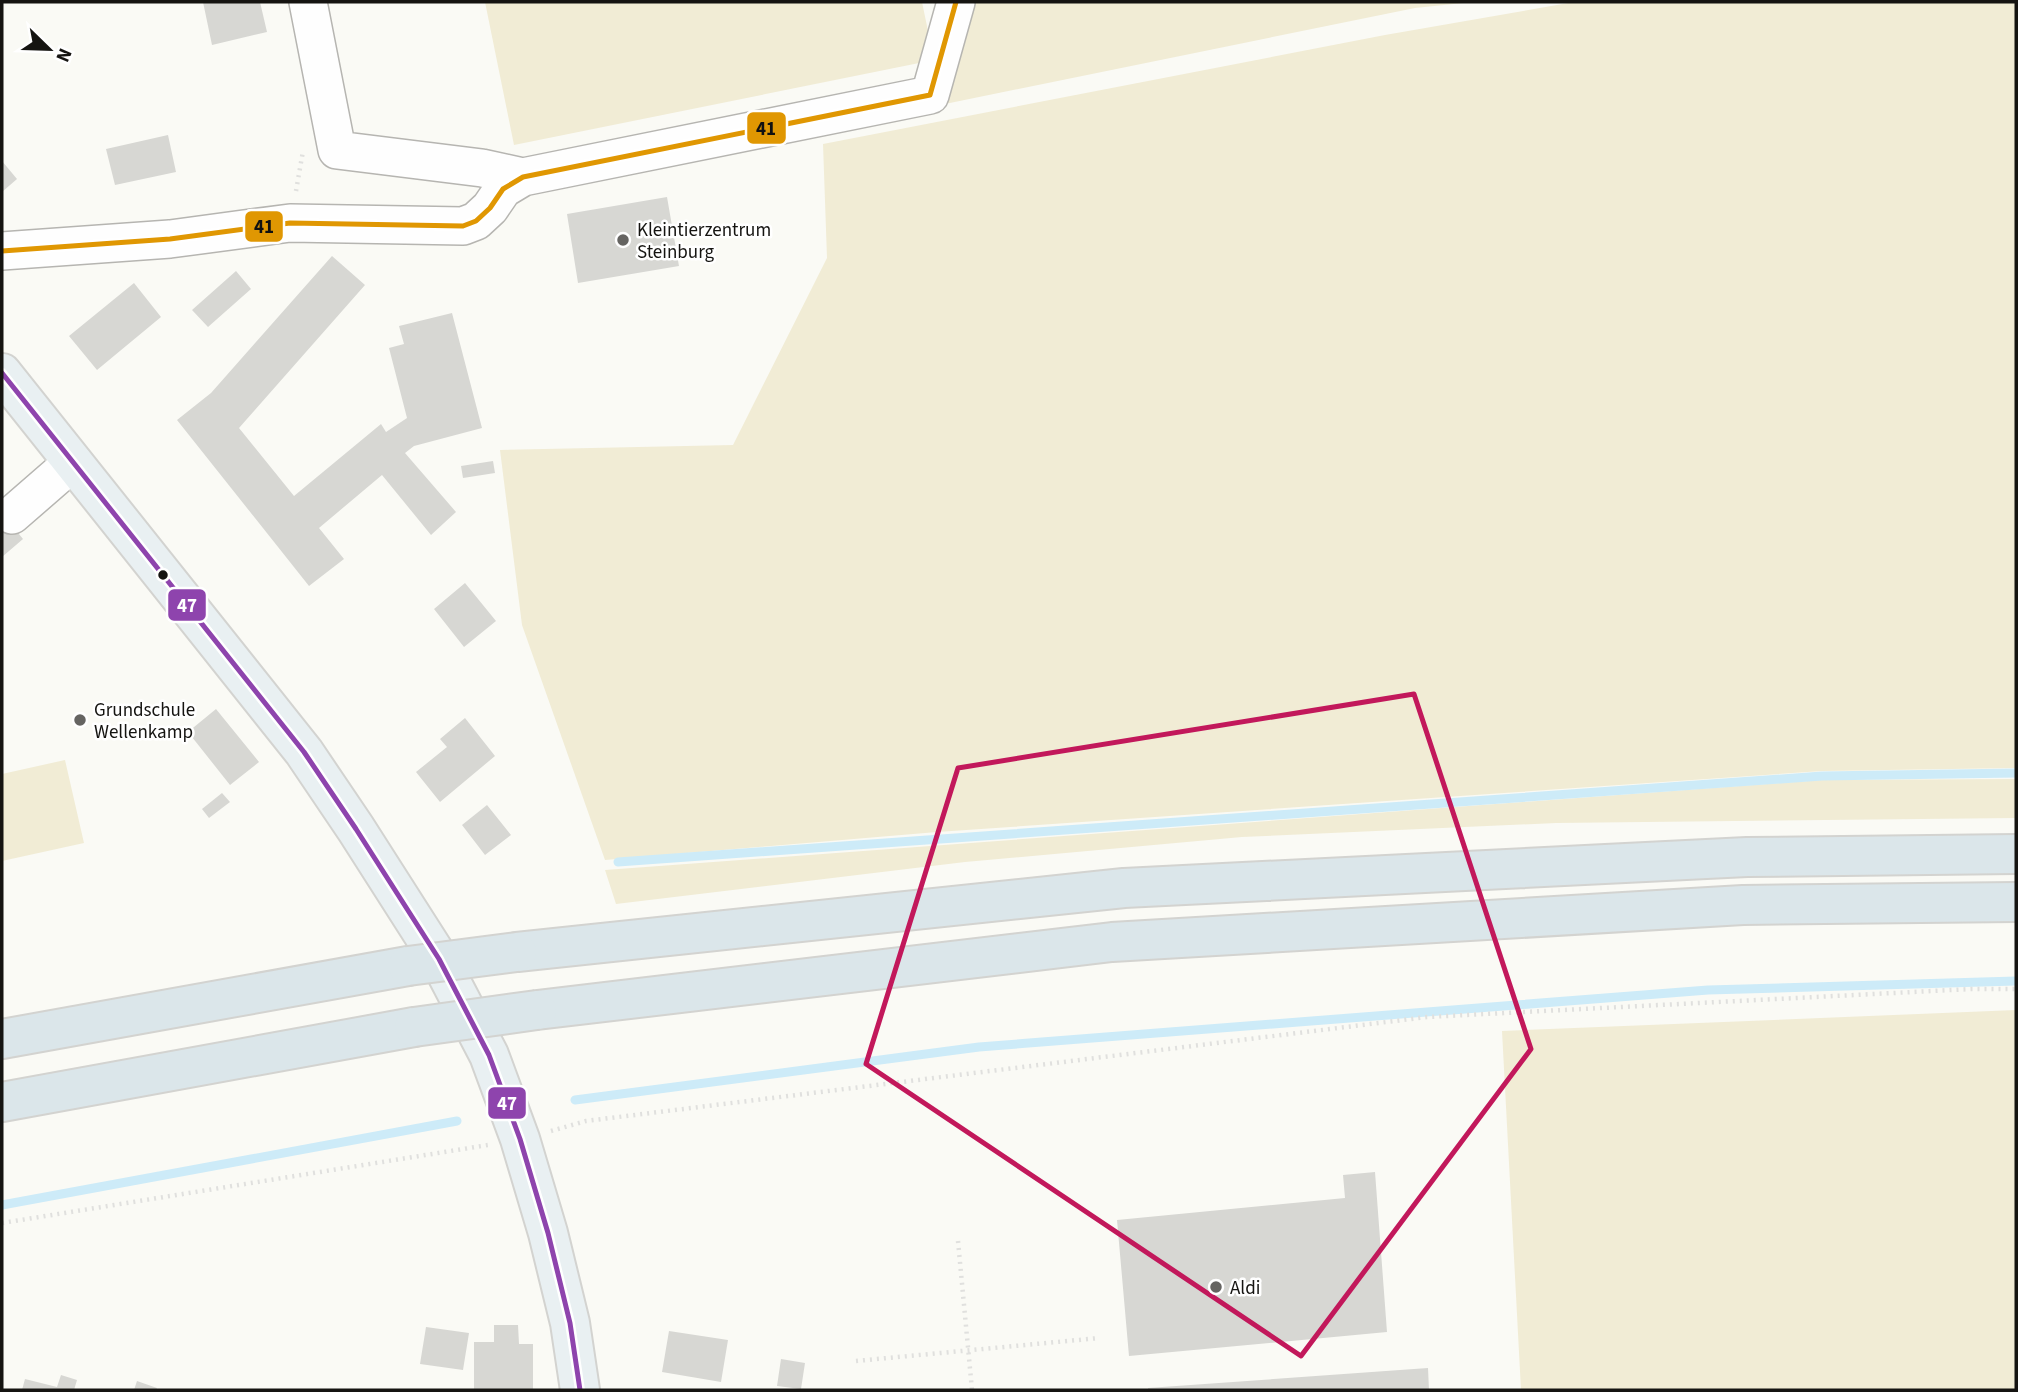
<svg xmlns="http://www.w3.org/2000/svg" width="2018" height="1392" font-family="'Source Sans 3',sans-serif">
  <style>
    .green { fill: #f1ecd5 }
    .lines { fill: none; stroke-linecap: round; stroke-linejoin: round }
    .stream { stroke: #cdebf8; stroke-width: 9 }
    .building { fill: #d7d7d3 }
    .minor-casing { stroke: #b6b5b1; stroke-width: 40 }
    .major-casing { stroke: #d3d3d0; stroke-width: 42 }
    .highway-casing { stroke: #d3d3d0; stroke-width: 42 }
    .path { stroke: #e0e0de; stroke-width: 4.5; stroke-dasharray: 2 5; stroke-linecap: butt }
    .minor { stroke: #fefefe; stroke-width: 37 }
    .major { stroke: #e9f0f2; stroke-width: 38 }
    .highway { stroke: #dbe6ea; stroke-width: 38 }
    .highway-bridge-casing { stroke: #d3d3d0; stroke-width: 42; stroke-linecap: butt }
    .highway-bridge { stroke: #dbe6ea; stroke-width: 38 }
    .bus-1-casing { stroke: #fff; stroke-width: 10 }
    .bus-2-casing { stroke: #fff; stroke-width: 10 }
    .bus-1 { stroke: #8e44ad; stroke-width: 5 }
    .bus-2 { stroke: #e09702; stroke-width: 5 }
    .marked { fill: none; stroke: #c2185b; stroke-width: 5; stroke-linejoin: round }
    .poi-dot { fill: #656461; stroke: #fff; stroke-width: 2.5 }
    .bus-dot { fill: #151411; stroke: #fff; stroke-width: 2.5 }
    .labels { text-anchor: middle; stroke-width: 5; stroke-linejoin: round; paint-order: stroke }
    .poi-label { font-size: 19px; fill: #151411; stroke: #fff; text-anchor: start }
    .line-badge { stroke: #fff; stroke-width: 2.5 }
    .badge-label { font-size: 19px; text-anchor: middle; font-weight: bold; fill: #fff }
    .pale-badge-label { font-size: 19px; text-anchor: middle; font-weight: bold; fill: #111 }
  </style>
  <rect width="100%" height="100%" fill="#fafaf5"/>
  <path class="green" d="M485,2H922L934,60L514,145Z
    M970,2H1473L1415,8L945,104Z
    M1574,2H2016V768L1822,771L937,832L605,860L522,625L500,450L733,445L827,258L823,144L1385,35Z
    M65,760L84,843L2,861V774Z
    M2016,779V818L1556,823L1242,837L965,862L616,904L605,870L1821,780Z
    M2016,1010V1390H1521L1502,1031Z"/>
  <g class="lines">
    <path class="stream" d="M618,862L1822,776L2016,773
      M575,1100L979,1047L1708,990L2016,981
      M2,1205L457,1121"/>
  </g>
  <path class="building" d="M203,2H260L267,32L212,45Z
    M168,135L176,172L115,185L106,149Z
    M2,161L17,179L2,192Z
    M667,197L679,266L578,283L567,214Z
    M332,256L365,285L239,428L294,496L381,424L386,432L407,418L389,348L404,344L399,326L452,313L482,428L414,446L405,453L456,512L431,535L382,475L319,528L344,559L309,586L177,420L211,393Z
    M236,271L251,289L208,327L192,310Z
    M134,283L161,317L97,370L69,336Z
    M493,461L495,473L463,478L461,466Z
    M2,513L23,539L2,557Z
    M465,583L496,621L464,647L434,609Z
    M216,709L259,762L230,785L188,732Z
    M465,718L495,756L440,802L416,772L447,747L440,739Z
    M222,793L230,802L209,818L202,809Z
    M487,805L511,835L485,855L462,825Z
    M1375,1172L1387,1332L1129,1356L1117,1220L1345,1198L1343,1175Z
    M494,1325H518L519,1344H533V1390H474V1342H494Z
    M426,1327L469,1333L463,1370L420,1364Z
    M669,1331L728,1340L721,1382L662,1372Z
    M781,1359L805,1363L801,1389L777,1386Z
    M1428,1368L1429,1390H1148V1388Z
    M61,1375L77,1380L74,1390H22L25,1379L57,1387Z
    M137,1381L157,1388L156,1390H134Z"/>
  <g class="lines">
    <defs>
      <path id="minor" d="M308,2L337,150L482,168L523,177
        M2,251L170,239L290,223L463,226L476,221L490,208L503,189L523,177L930,95L956,2
        M12,515L73,462"/>
      <path id="major" d="M2,373L304,752L356,829L439,959L489,1055L520,1139L548,1233L570,1323L580,1390"/>
      <path id="highway" d="M517,952L1124,888L1747,857L2016,854
        M537,1010L1112,942L1743,905L2016,902
        M2,1039L408,966
        M2,1102L414,1027"/>
    </defs>
    <use href="#minor" class="minor-casing"/>
    <use href="#major" class="major-casing"/>
    <use href="#highway" class="highway-casing"/>
    <path class="path" d="M296,191L303,151
      M551,1131L586,1121L1427,1017L1971,989H2016
      M2,1223L488,1145
      M958,1241L972,1390
      M856,1361L1099,1338"/>
    <use href="#minor" class="minor"/>
    <use href="#major" class="major"/>
    <use href="#highway" class="highway"/>
    <defs>
      <path id="highway-bridge" d="M408,966L517,952
        M414,1027L537,1010"/>
    </defs>
    <use href="#highway-bridge" class="highway-bridge-casing"/>
    <use href="#highway-bridge" class="highway-bridge"/>
    <defs>
      <path id="bus-1" d="M2,373L304,752L356,829L439,959L489,1055L520,1139L548,1233L570,1323L580,1390"/>
      <path id="bus-2" d="M2,251L170,239L290,223L463,226L476,221L490,208L503,189L523,177L930,95L956,2"/>
    </defs>
    <use href="#bus-1" class="bus-1-casing"/>
    <use href="#bus-2" class="bus-2-casing"/>
    <use href="#bus-1" class="bus-1"/>
    <use href="#bus-2" class="bus-2"/>
  </g>
  <path class="marked" d="M1414,694L1531,1049L1301,1356L866,1064L958,768Z"/>
  <g class="poi-dot">
    <circle cx="623" cy="240" r="7"/>
    <circle cx="80" cy="720" r="7"/>
    <circle cx="1216" cy="1287" r="7"/>
  </g>
  <circle class="bus-dot" cx="163" cy="575" r="6"/>
  <g class="labels">
    <g class="poi-label">
      <text x="637" y="236">Kleintierzentrum<tspan x="637" dy="22">Steinburg</tspan></text>
      <text x="94" y="716">Grundschule<tspan x="94" dy="22">Wellenkamp</tspan></text>
      <text x="1230" y="1294">Aldi</text>
    </g>
  </g>
  <g class="line-badge">
    <rect x="746" y="111" width="41" height="34" rx="7" fill="#e09702"/>
    <rect x="244" y="210" width="40" height="33" rx="7" fill="#e09702"/>
    <rect x="167" y="588" width="40" height="34" rx="7" fill="#8e44ad"/>
    <rect x="487" y="1086" width="40" height="34" rx="7" fill="#8e44ad"/>
  </g>
  <g class="badge-label">
    <text x="187" y="612">47</text>
    <text x="507" y="1110">47</text>
  </g>
  <g class="pale-badge-label">
    <text x="766" y="135">41</text>
    <text x="264" y="233">41</text>
  </g>
  <rect width="2018" height="1392" fill="none" stroke="#151411" stroke-width="7"/>
  <g transform="translate(49 49) rotate(113)" stroke="#ffffff" stroke-width="5" paint-order="stroke">
  <path d="M0-5L12 26L0 18L-12 26Z" fill="#151411"/>
  <text y="-10" font-size="19" font-weight="bold" text-anchor="middle" fill="#151411">N</text>
  </g>
</svg>
